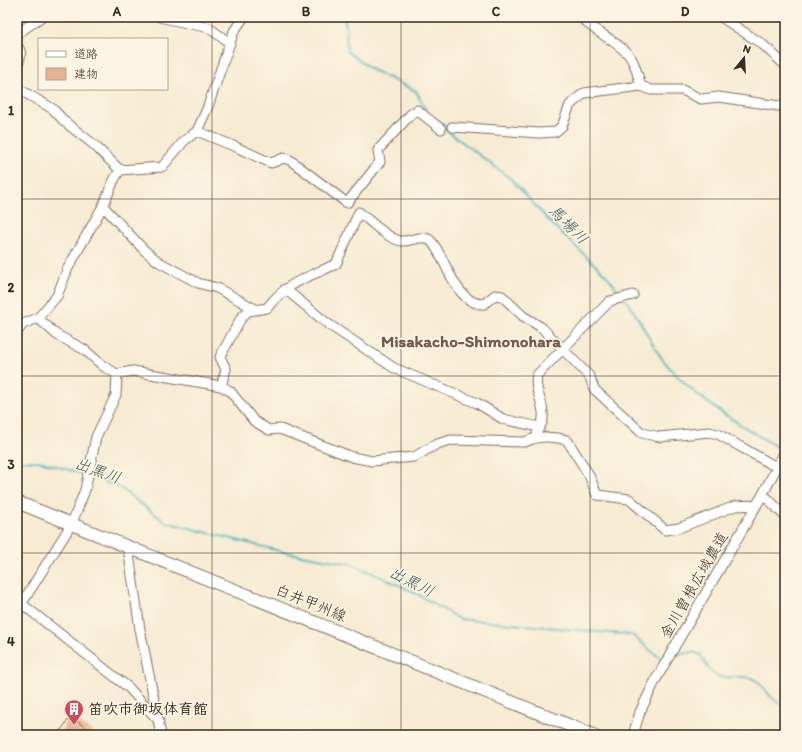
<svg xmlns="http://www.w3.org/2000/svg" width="802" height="752" font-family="Itim,'Klee One',sans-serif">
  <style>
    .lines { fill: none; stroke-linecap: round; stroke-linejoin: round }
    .stream { stroke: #43b3bc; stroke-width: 2 }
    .building { fill: #e8b18d }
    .minor-casing { stroke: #7d6e5d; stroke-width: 11 }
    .major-casing { stroke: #7d6e5d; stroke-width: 14 }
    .minor { stroke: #fff; stroke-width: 9 }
    .major { stroke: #fff; stroke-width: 12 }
    .grid { fill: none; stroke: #3b2a1e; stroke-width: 1; stroke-opacity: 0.55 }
    .labels { text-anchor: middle; stroke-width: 3.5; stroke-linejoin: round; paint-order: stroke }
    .street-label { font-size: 15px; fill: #3b2a1e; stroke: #fcf5e5 }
    .poi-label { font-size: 15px; font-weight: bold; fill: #3b2a1e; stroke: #fcf5e5; text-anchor: start }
    .water-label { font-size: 16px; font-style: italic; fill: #3e5a55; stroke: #fcf5e5 }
    .quarter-label { font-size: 17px; font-weight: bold; fill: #785945; stroke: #fcf5e5 }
    .neatline { fill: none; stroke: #3b2a1e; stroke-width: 1.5 }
    .grid-label { font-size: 13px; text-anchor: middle; font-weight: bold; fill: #3b2a1e }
  </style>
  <rect width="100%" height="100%" fill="#fcf5e5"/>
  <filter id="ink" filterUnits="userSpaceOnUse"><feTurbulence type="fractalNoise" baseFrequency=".025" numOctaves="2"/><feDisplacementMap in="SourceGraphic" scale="8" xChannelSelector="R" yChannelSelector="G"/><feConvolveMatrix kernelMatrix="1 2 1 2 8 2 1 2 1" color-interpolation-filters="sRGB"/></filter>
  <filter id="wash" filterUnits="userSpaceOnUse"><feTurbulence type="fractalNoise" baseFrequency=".012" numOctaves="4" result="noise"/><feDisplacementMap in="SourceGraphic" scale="16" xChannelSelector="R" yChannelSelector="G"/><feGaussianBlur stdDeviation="0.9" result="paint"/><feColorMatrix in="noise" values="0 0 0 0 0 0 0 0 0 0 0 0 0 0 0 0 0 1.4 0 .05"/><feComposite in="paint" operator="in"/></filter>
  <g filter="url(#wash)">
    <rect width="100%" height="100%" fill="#f7ebd3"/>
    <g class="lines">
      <path class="stream" d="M343,17L346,25L347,51L372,70L416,91L428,114
        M435,119L444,125L449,132L511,179L551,223L607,276L622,295
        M626,300C640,318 649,341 663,360C695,400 739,424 782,450
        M17,461H39L86,475
        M90,477L119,487L165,522L284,552L352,564L414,592L459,619L632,635L660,658L664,657
        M673,656L692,652L700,654C703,659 706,665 710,670C722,685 743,671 757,681C765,688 773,704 785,704"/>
    </g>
    <g id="blocks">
      <path class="building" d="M70,717L98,735H58Z"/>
    </g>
  </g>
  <g filter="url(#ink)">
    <use href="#blocks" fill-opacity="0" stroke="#7d6e5d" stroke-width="1"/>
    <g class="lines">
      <defs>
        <path id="minor" d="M159,17L209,28L230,43
          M581,17C594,32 612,38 626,52C635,60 637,74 641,86
          M721,17L762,44L785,65
          M17,34L41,17
          M17,46C23,52 20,59 17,65
          M17,88L53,109L65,122L93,144L120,170L162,167L184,141L197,131L207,109L234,31L244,17
          M452,127L539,133L555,132L562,126L570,105L584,93L641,86L651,90H682L701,99L719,97L779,106L785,104
          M197,131L236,147L271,163L284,158L290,160L347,203L380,162L378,150L411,114L417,110L441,129
          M103,206L144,250L159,262L198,283L217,288L257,310
          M285,289L328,324L394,368L477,403L503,419L539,427
          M38,318L57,335L85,350L103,366L117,374L133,371L221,386L230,391L254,421L269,430L280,429L352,457L372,461L414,457L437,444L451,440L525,442C537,436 553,436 567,440L589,475L597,495L629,499L665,530L679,528L735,506L756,505
          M17,332L23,324L38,318L57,296L68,268L103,206L114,180L120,170
          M221,386L226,369L220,357L241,318L248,311L267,308C287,282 307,278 336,264L359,212C368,219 390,241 402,241C411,242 423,233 431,241C446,257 455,305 484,304L495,295L502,296L523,316L541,327L590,377L594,389L642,433L660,437L709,432L718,434L778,468
          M537,432C539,428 543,423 543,418C545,403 533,390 537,375L610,301L633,295
          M763,494L785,516
          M128,548L140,629L161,735
          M17,600L129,688L159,721
          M17,611L71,525L78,508L85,490L96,437L116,395L117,374
          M633,735L640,712L656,679L763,494L785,451"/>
        <path id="major" d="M17,502L593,735"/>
      </defs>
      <use href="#minor" class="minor-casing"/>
      <use href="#major" class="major-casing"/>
      <use href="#minor" class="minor"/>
      <use href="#major" class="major"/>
    </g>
  </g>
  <path class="grid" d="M212,17V735M401,17V735M590,17V735M17,199H785M17,376H785M17,553H785"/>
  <defs>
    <symbol id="building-pin" viewBox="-11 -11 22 30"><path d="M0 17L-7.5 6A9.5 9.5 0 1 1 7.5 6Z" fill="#d1495b" stroke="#fcf5e5"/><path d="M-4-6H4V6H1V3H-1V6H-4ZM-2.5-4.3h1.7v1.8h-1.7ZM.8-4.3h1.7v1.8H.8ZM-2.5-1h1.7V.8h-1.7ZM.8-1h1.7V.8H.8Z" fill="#fff"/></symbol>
  </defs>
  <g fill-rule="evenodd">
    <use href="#building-pin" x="63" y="698" width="22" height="30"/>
  </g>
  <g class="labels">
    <g class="street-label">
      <text transform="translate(694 585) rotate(-60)" y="5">金川曽根広域農道</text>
      <text transform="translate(311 603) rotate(22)" y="5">白井甲州線</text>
    </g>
    <g class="poi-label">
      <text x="88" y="714">笛吹市御坂体育館</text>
    </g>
    <g class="water-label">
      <text transform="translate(569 224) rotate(45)" y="6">馬場川</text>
      <text transform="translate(98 470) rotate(20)" y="6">出黒川</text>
      <text transform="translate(412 581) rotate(27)" y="6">出黒川</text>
    </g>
    <g class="quarter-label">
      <text x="471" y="347">Misakacho-Shimonohara</text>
    </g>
  </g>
  <rect width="802" height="752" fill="none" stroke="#fcf5e5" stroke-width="44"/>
  <rect x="38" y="38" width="130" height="52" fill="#fcf5e5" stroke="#afa495"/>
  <rect x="46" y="51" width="20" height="6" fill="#ffffff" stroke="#afa495"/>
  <text x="74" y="58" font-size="12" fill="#3b2a1e">道路</text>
  <rect x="46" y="68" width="20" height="12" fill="#e8b18d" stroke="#afa495"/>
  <text x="74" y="78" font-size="12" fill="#3b2a1e">建物</text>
  <g transform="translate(744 58) rotate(18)" stroke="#fcf5e5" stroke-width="3" paint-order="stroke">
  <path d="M0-3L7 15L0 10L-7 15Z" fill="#3b2a1e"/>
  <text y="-6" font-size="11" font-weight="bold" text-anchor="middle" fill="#3b2a1e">N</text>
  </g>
  <rect x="22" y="22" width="758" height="708" class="neatline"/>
  <g class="grid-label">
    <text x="117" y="16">A</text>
    <text x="306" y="16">B</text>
    <text x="496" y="16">C</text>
    <text x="685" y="16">D</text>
    <text x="11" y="115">1</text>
    <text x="11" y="292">2</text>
    <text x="11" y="469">3</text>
    <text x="11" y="646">4</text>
  </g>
</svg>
